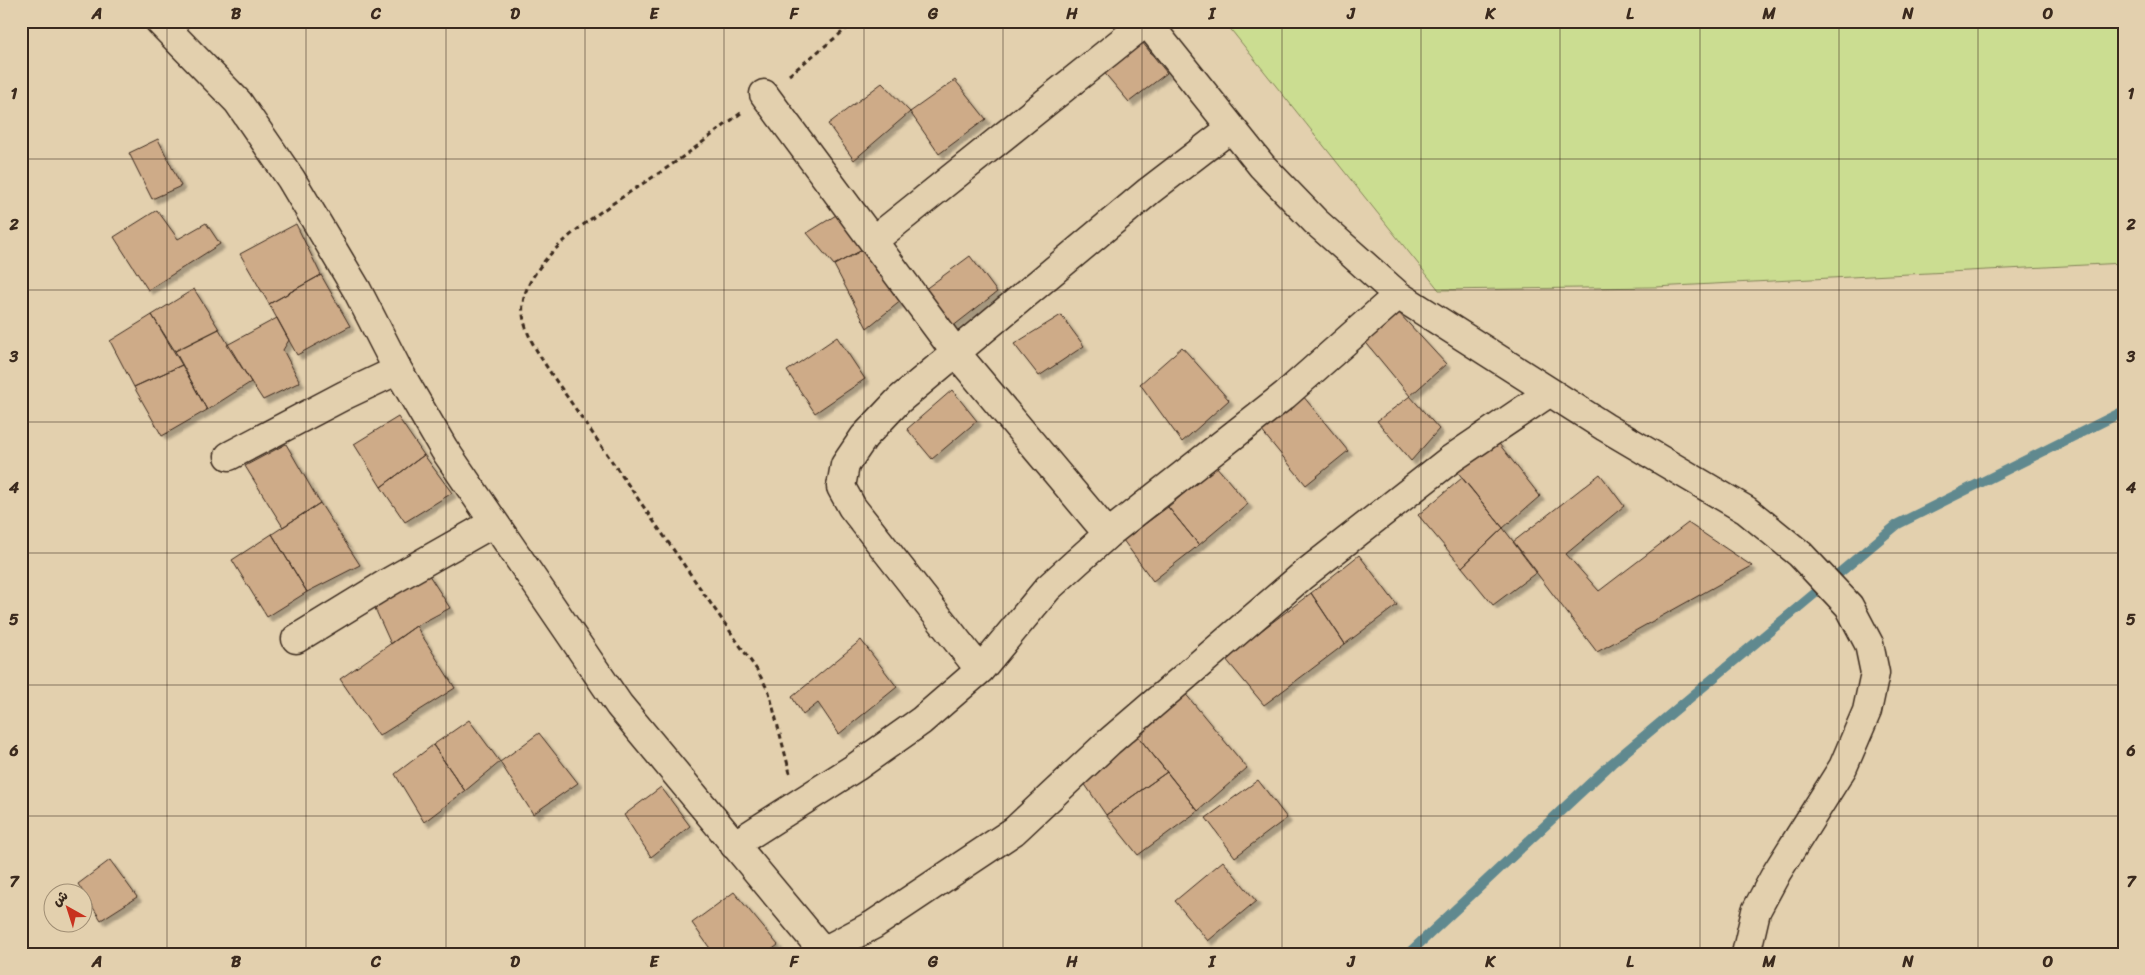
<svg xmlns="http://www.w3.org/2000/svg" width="2145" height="975" font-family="Sriracha,'Playpen Sans Arabic',sans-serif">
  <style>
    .green { fill: #cbdd91; stroke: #838458 }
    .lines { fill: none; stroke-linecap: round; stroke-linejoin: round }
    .stream { stroke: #61898f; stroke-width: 10 }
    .building { fill: #ceab88; stroke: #3b2a1e; filter: url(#shadow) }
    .minor-casing { stroke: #3b2a1e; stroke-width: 31 }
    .path { stroke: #3b2a1e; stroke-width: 3; stroke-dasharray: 5 4; stroke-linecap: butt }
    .minor { stroke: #e3d0ae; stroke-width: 28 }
    .grid { fill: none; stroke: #3b2a1e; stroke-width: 1; stroke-opacity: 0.55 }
    .neatline { fill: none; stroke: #3b2a1e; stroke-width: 2 }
    .grid-label { font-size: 16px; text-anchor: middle; font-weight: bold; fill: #3b2a1e }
  </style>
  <defs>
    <filter id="shadow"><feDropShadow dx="4.5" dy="4.5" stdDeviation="1" flood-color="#0004"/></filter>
  </defs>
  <rect width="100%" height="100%" fill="#e3d0ae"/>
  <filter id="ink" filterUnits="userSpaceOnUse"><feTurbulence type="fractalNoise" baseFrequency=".02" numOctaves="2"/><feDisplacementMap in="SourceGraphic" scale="10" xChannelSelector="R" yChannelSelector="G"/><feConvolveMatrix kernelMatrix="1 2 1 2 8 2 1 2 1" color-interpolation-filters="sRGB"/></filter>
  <g filter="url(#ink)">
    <path class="green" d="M1224,21H2124V263L1655,287L1439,290Z"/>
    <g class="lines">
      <path class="stream" d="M1408,954L1612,763L1898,524L2124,411"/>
    </g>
    <path class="building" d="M1142,42L1167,73L1129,102L1102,70Z
      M955,80L986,119L939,154L910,112Z
      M882,83L910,112L854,160L828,124Z
      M158,139L181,186L152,199L129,153Z
      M157,210L178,239L206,223L220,244L148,290L114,237Z
      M841,212L868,247L834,265L807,233Z
      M296,224L321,275L269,304L240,254Z
      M868,247L902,300L867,328L834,265Z
      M970,256L997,292L952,327L924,290Z
      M321,275L350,326L297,355L269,304Z
      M194,289L219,329L175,351L152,315Z
      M1398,312L1446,364L1410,396L1363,339Z
      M152,315L182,365L134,387L110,341Z
      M1061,315L1084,346L1039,376L1014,344Z
      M277,318L289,340L283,350L300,382L263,400L227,345Z
      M219,329L251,382L207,410L175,351Z
      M837,337L865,379L815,413L787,371Z
      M1182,347L1229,400L1182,442L1140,384Z
      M182,365L207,410L162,436L134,387Z
      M952,390L977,421L932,459L907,429Z
      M1303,396L1348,451L1306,485L1261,430Z
      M1410,396L1439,429L1411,461L1377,421Z
      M398,417L424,455L381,487L354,444Z
      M1496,440L1540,496L1503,528L1456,470Z
      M286,444L320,503L283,527L245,466Z
      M424,455L452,493L405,522L381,487Z
      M1216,466L1248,504L1199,545L1168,507Z
      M1600,474L1624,506L1566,554L1599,591L1688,523L1752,566L1597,652L1513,542Z
      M1462,478L1503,528L1462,567L1418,515Z
      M320,503L360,565L307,592L272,534Z
      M1168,507L1199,545L1153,581L1123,540Z
      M1503,528L1537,572L1493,605L1462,567Z
      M272,534L307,592L267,617L232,560Z
      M1359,555L1397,605L1345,644L1311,593Z
      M427,572L450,608L416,626L391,644L373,604Z
      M1311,593L1345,644L1264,705L1225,658Z
      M416,626L455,688L379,736L340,679Z
      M861,640L897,687L839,734L818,703L803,715L792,697Z
      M1184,692L1247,768L1198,811L1136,734Z
      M469,720L500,762L465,791L433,745Z
      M539,733L578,783L533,814L500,762Z
      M1136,734L1167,772L1106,815L1084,783Z
      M433,745L465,791L424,822L395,774Z
      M1167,772L1198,811L1138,855L1106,815Z
      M1258,780L1287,818L1235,857L1206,818Z
      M661,787L690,826L651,857L624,815Z
      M110,860L137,897L101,920L78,884Z
      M1223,861L1256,901L1208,941L1175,901Z
      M734,892L778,945L766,954H714L692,923Z"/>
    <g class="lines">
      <defs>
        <path id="minor" d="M159,21L238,102L291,179L357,290L398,370L444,449L619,705L823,951
          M1146,21L1262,166L1315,221L1398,295L1605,427L1746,510L1800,554L1849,606L1869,644L1875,673L1867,711L1843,767L1777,872L1756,911L1746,954
          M764,94L956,353L1108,534
          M873,241L1146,22
          M229,456L345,395L398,370
          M296,639L389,582L493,523
          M980,670L852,507L841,487L845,465L864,437L899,400L1149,191L1231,128
          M734,845L856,767L921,721L980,670L1048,588L1108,534L1285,395L1398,295
          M818,954L873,925L1014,831L1109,742L1302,576L1451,459L1550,392"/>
      </defs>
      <use href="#minor" class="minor-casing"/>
      <path class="path" d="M789,75L856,21
        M741,113C718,130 697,147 674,163C628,195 546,239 526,291C514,321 537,351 552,375L757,670L769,692L790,773"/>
      <use href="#minor" class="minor"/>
    </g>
  </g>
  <path class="grid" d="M167,21V954M306,21V954M446,21V954M585,21V954M724,21V954M864,21V954M1003,21V954M1142,21V954M1282,21V954M1421,21V954M1560,21V954M1700,21V954M1839,21V954M1978,21V954M21,159H2124M21,290H2124M21,422H2124M21,553H2124M21,685H2124M21,816H2124"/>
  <rect width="2145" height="975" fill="none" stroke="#e3d0ae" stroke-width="55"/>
  <g transform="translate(68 908) rotate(321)"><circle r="24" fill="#e3d0ae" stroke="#a08e74"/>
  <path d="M0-4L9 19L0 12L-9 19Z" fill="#c8321e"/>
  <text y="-8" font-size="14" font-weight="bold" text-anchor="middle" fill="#3b2a1e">ش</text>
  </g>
  <rect x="28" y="28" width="2090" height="920" class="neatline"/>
  <g class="grid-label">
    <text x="97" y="19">A</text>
    <text x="236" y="19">B</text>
    <text x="376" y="19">C</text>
    <text x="515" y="19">D</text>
    <text x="654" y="19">E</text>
    <text x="794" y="19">F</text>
    <text x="933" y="19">G</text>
    <text x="1072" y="19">H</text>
    <text x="1212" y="19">I</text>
    <text x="1351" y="19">J</text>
    <text x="1490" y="19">K</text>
    <text x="1630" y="19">L</text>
    <text x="1769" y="19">M</text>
    <text x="1908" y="19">N</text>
    <text x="2048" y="19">O</text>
    <text x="14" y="99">1</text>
    <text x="2131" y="99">1</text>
    <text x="14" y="230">2</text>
    <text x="2131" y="230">2</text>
    <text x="14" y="362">3</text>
    <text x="2131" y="362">3</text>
    <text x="14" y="493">4</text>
    <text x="2131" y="493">4</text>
    <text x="14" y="625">5</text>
    <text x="2131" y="625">5</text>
    <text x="14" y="756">6</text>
    <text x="2131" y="756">6</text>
    <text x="14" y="887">7</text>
    <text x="2131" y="887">7</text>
    <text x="97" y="967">A</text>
    <text x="236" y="967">B</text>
    <text x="376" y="967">C</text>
    <text x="515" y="967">D</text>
    <text x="654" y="967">E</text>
    <text x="794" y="967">F</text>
    <text x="933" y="967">G</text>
    <text x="1072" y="967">H</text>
    <text x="1212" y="967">I</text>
    <text x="1351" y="967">J</text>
    <text x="1490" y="967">K</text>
    <text x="1630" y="967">L</text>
    <text x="1769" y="967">M</text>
    <text x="1908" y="967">N</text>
    <text x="2048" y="967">O</text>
  </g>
</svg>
